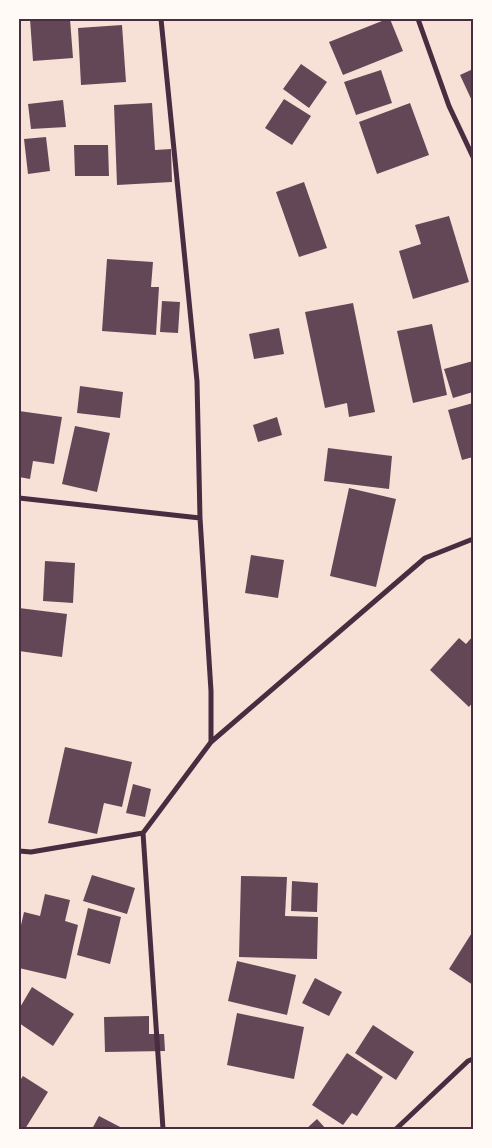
<svg xmlns="http://www.w3.org/2000/svg" width="492" height="1148" font-family="'Crimson Pro',serif">
  <style>
    .building { fill: #644757 }
    .lines { fill: none; stroke-linecap: round; stroke-linejoin: round }
    .minor { stroke: #4a2c40; stroke-width: 5 }
    .neatline { fill: none; stroke: #4a2c40; stroke-width: 2 }
  </style>
  <rect width="100%" height="100%" fill="#f7e1d7"/>
  <path class="building" d="M30,19H70L73,58L33,61Z
    M387,19H390L403,51L343,75L329,42Z
    M122,25L126,82L81,85L78,28Z
    M301,64L327,82L309,108L283,89Z
    M473,69V103L460,75Z
    M381,70L392,103L356,115L344,82Z
    M284,99L311,116L292,145L265,128Z
    M63,100L66,127L31,129L28,104Z
    M152,103L155,150L171,149L172,182L117,185L114,105Z
    M410,103L429,155L377,174L359,122Z
    M46,137L50,171L28,174L24,139Z
    M74,145H108L109,176H75Z
    M304,182L327,248L299,257L276,192Z
    M449,216L469,282L413,299L399,251L421,244L415,225Z
    M107,259L153,262L151,287H159L156,335L102,331Z
    M162,301L180,302L178,333L160,332Z
    M353,303L375,412L349,417L347,403L325,408L305,312Z
    M432,324L447,395L413,403L397,331Z
    M279,328L284,354L254,359L249,334Z
    M473,361V392L453,398L444,369Z
    M80,386L123,392L120,418L77,413Z
    M473,403V457L462,460L448,410Z
    M19,411L62,417L54,464L33,461L30,479L19,477Z
    M277,417L282,435L258,442L253,425Z
    M75,426L110,433L97,492L62,484Z
    M328,448L392,456L389,489L324,481Z
    M349,488L396,499L376,587L330,576Z
    M251,555L284,560L278,598L245,593Z
    M45,561L75,563L73,603L43,601Z
    M19,608L67,614L62,657L19,651Z
    M473,636V702L469,707L430,670L459,638L466,644Z
    M65,747L132,762L122,807L104,803L97,834L48,823Z
    M133,784L151,789L145,817L126,813Z
    M92,875L135,888L127,914L83,901Z
    M241,876L287,877L285,916L318,917L317,959L239,957Z
    M292,881L318,883L317,912L291,911Z
    M45,894L70,900L65,921L78,925L66,979L19,968V934L24,912L40,916Z
    M88,908L121,917L110,964L77,955Z
    M473,931V985L449,969Z
    M237,961L296,975L287,1015L228,1001Z
    M315,978L342,992L329,1016L302,1003Z
    M32,987L74,1014L53,1046L19,1023V1009Z
    M237,1013L304,1027L294,1079L227,1065Z
    M149,1016V1034H164L165,1051L105,1052L104,1017Z
    M373,1025L414,1052L396,1080L355,1053Z
    M347,1053L383,1077L357,1116L352,1113L343,1125L312,1105Z
    M23,1076L48,1092L25,1129H19V1082Z
    M99,1116L124,1129H92Z
    M317,1119L326,1129H306Z"/>
  <g class="lines">
    <path class="minor" d="M161,19L197,381L200,518L211,691V742L143,833L163,1129
      M418,19L449,106L473,157
      M19,498L200,518
      M211,742L425,558L473,539
      M19,851L31,852L143,833
      M396,1129L468,1061L473,1059"/>
  </g>
  <rect width="492" height="1148" fill="none" stroke="#fffaf5" stroke-width="40"/>
  <rect x="20" y="20" width="452" height="1108" class="neatline"/>
</svg>
